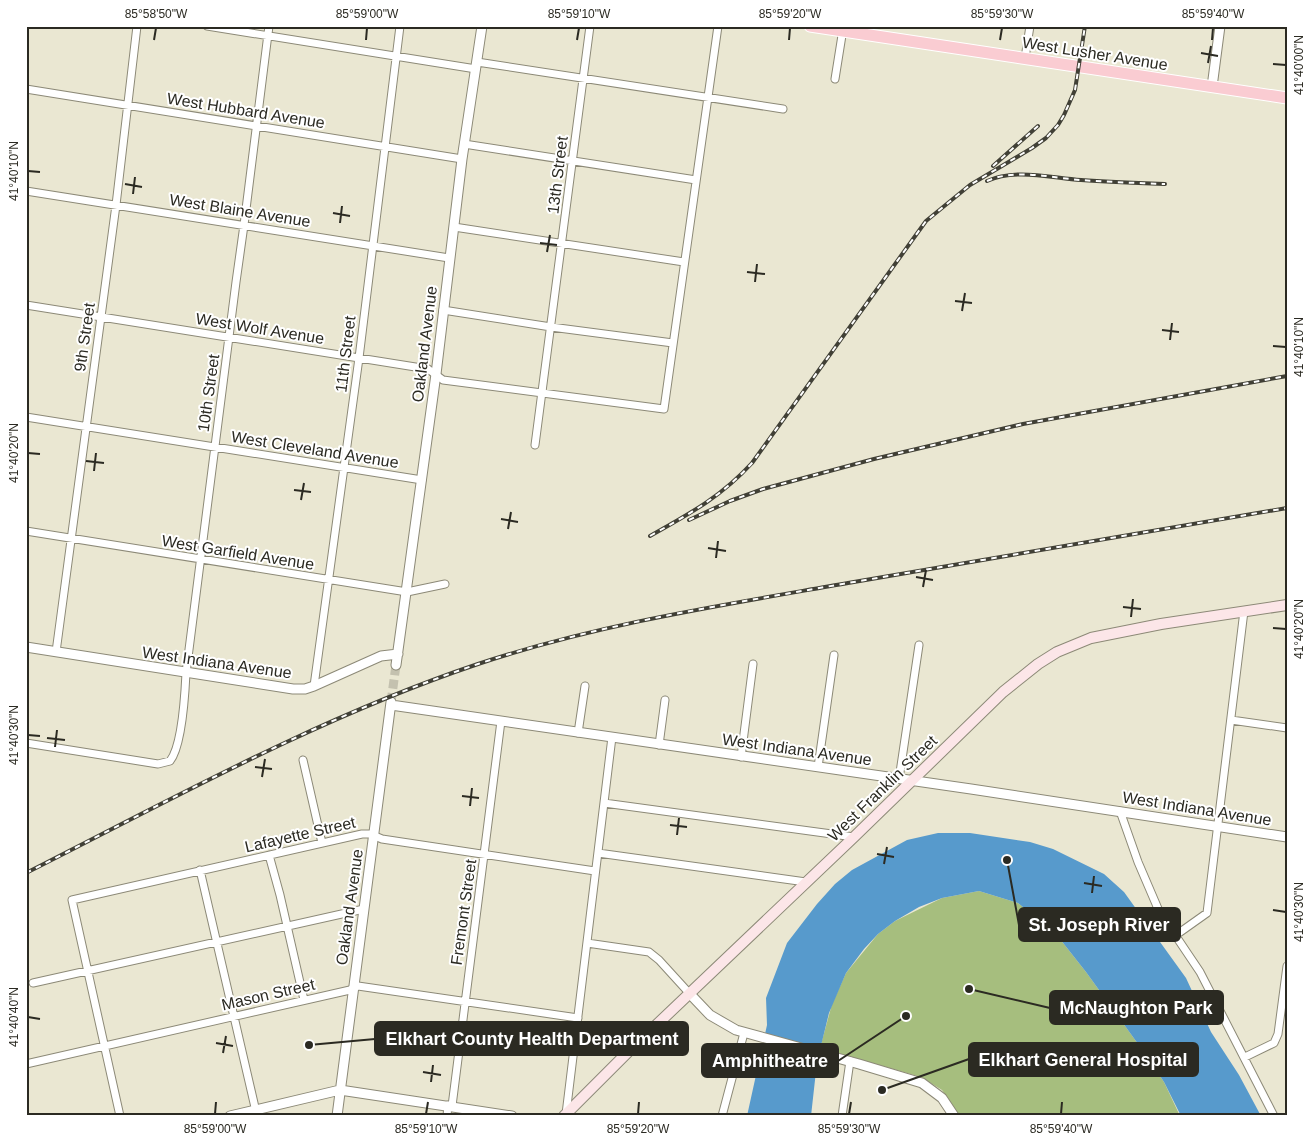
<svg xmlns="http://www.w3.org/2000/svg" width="1313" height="1142" font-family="Helvetica,sans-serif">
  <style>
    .green { fill: #a6be7e }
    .water { fill: #579acc }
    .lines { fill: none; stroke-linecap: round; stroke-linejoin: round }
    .tertiary-tunnel { stroke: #c4c1af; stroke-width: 9; stroke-dasharray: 9 4.5; stroke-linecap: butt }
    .minor-casing { stroke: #8c8977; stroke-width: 9 }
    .tertiary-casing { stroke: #8c8977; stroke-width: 11 }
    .secondary-casing { stroke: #8c8977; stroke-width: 12 }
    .primary-casing { stroke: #fff; stroke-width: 13 }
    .minor { stroke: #fff; stroke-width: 7 }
    .tertiary { stroke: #fff; stroke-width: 9 }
    .secondary { stroke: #fce6e8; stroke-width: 10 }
    .primary { stroke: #faccd2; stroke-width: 11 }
    .rail-casing { stroke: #414036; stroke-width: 4 }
    .rail { stroke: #fff; stroke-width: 2; stroke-dasharray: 5.5; stroke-linecap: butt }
    .ticks { fill: none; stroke: #2b2a22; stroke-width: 2 }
    .labels { text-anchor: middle; stroke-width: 4; stroke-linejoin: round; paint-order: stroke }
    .street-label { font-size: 16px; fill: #2b2a22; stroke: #fff }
    .leader { fill: none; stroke: #2b2a22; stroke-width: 2 }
    .callout-dot { fill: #2b2a22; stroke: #fff; stroke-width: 2 }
    .callout { fill: #2b2a22; stroke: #2b2a22; stroke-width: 2 }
    .callout-label { font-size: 18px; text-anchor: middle; font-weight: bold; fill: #fff }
    .neatline { fill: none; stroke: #2b2a22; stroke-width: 2 }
    .ticks-label { font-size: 12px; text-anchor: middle; fill: #2b2a22 }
  </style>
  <rect width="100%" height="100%" fill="#eae7d2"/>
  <path class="green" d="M979,891L1018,903L1056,934L1086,972L1146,1055L1164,1082L1180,1116H959L947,1097L942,1090L921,1077L820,1048L832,1004L846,973L878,934L895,921L942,898Z"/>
  <path class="water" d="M938,833H970L1030,842L1053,849L1104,874L1124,892L1186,978L1211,1032L1239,1075L1261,1116H1181L1164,1082L1146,1055L1086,972L1056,934L1018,903L979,891L942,898L919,907L895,921L878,934L864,949L846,973L829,1013L817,1062L811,1116H747L767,1025L766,998L787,943L817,904L835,884L852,870L907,840Z"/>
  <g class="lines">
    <path class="tertiary-tunnel" d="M391,702L396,665"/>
    <defs>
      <path id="minor" d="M207,26L476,69
        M1025,58L1030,26
        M477,62L783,109
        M835,79L843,29
        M26,89L462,159
        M464,144L696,180
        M26,191L449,258
        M454,227L684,262
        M26,305L428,369L443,380L664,409L718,26
        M443,310L551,327L673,343
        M26,417L422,480
        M535,445L590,26
        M26,531L407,592L445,584
        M56,652L116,205L137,26
        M314,686L359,358L400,26
        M1231,720L1287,728
        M578,733L585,686
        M26,743L158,764L170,761C182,746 185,694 186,673L236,282L244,225L269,26
        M659,745L665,700
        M741,757L753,664
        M303,760L322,843
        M818,767L834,655
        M899,779L919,645
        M604,803L854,837
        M1120,811L1138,862L1159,911L1200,972L1274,1116
        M598,853L806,882
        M269,855L280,895L304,1000
        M200,870L257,1116
        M1176,935L1207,913L1244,611
        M587,943L649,952L659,960L690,994
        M33,983L364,909
        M1245,1057L1274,1043L1278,1034L1287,966
        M26,1064L350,990L358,986L578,1018
        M452,1106L501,721
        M566,1114L612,737
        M120,1116L72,900L362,834H370L382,839L595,871
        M447,1116L448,1105
        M722,1116L744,1033
        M842,1116L850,1061"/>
      <path id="tertiary" d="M1212,87L1220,26
        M26,647L293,689H305L314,686L381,656L398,654
        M396,665L436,374L462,159L482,26
        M391,705L971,789L1287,837
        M690,994L710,1015L736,1030L859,1064L922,1083L942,1098L954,1116
        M230,1116L340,1090L512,1116
        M337,1116L391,702"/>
      <path id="secondary" d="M564,1116L628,1052L854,837L1003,692L1038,664L1057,652L1091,638L1161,624L1287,605"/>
      <path id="primary" d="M810,26L1287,98"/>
    </defs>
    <use href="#minor" class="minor-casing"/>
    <use href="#tertiary" class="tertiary-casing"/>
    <use href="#secondary" class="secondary-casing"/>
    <use href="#primary" class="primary-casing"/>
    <use href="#minor" class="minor"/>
    <use href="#tertiary" class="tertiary"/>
    <use href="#secondary" class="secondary"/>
    <use href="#primary" class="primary"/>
    <defs>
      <path id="rail" d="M993,166L1038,126
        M987,181C1016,168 1051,178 1081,180C1109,182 1137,183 1165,184
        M689,520L730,501L763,489L874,459L1023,424L1287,376
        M650,536C689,514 721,497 752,463L926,221L970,185L1032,148L1046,138L1058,125L1064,115L1075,90L1085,26
        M26,873C174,798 320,717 478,664C598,624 723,605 848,583C994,558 1140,533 1287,508"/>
    </defs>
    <use href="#rail" class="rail-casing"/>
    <use href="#rail" class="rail"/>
  </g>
  <path class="ticks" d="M154,40L156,28M366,40L367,28M577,40L579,28M789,40L790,28M1000,40L1002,28M1212,40L1213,28M1201,53L1218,56M1208,63L1211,46M1273,64L1286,65M28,171L40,172M125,184L142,187M133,194L135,177M333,213L350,216M340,223L342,206M540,243L557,245M547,252L550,235M747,272L765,274M755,282L757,264M955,301L972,303M962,311L965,293M1162,330L1179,332M1170,340L1172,323M1273,346L1286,347M28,453L40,454M86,461L104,463M94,471L96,453M294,490L311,492M301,500L304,483M501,519L518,522M508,529L511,512M708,548L726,551M716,558L718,541M916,577L933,580M923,587L926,570M1123,607L1141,609M1131,617L1133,599M1273,628L1286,629M28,735L40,736M47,738L65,740M55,747L57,730M255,767L272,769M262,777L265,759M462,796L479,798M470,806L472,788M670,825L687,827M677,835L679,818M877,854L894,857M884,864L887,847M1084,883L1102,886M1092,893L1094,876M1273,910L1286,912M28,1017L40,1019M216,1043L233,1046M223,1053L226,1036M423,1072L441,1075M431,1082L433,1065M215,1114L216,1102M426,1114L428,1102M638,1114L639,1102M849,1114L851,1102M1061,1114L1062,1102"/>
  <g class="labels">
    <g class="street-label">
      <text transform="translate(1095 53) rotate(9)" y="6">West Lusher Avenue</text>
      <text transform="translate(246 110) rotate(9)" y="6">West Hubbard Avenue</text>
      <text transform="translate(557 175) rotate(-83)" y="6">13th Street</text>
      <text transform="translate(240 210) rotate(9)" y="6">West Blaine Avenue</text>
      <text transform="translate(260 328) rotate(9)" y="6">West Wolf Avenue</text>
      <text transform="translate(84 337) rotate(-82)" y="6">9th Street</text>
      <text transform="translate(424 344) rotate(-83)" y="6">Oakland Avenue</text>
      <text transform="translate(345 354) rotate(-83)" y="6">11th Street</text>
      <text transform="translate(208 393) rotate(-82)" y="6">10th Street</text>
      <text transform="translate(315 449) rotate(9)" y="6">West Cleveland Avenue</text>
      <text transform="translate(238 552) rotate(9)" y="6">West Garfield Avenue</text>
      <text transform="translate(217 662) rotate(8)" y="6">West Indiana Avenue</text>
      <text transform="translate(797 749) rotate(8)" y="6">West Indiana Avenue</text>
      <text transform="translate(882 788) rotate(-44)" y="6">West Franklin Street</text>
      <text transform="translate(1197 808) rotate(9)" y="6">West Indiana Avenue</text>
      <text transform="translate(300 834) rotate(-13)" y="6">Lafayette Street</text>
      <text transform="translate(349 907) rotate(-82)" y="6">Oakland Avenue</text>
      <text transform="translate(463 912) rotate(-82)" y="6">Fremont Street</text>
      <text transform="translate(268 994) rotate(-13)" y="6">Mason Street</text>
    </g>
  </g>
  <path class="leader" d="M1007 860L1019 925M969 989L1050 1008M309 1045L375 1039M882 1090L969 1059M906 1016L838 1061"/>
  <g class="callout-dot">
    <circle cx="1007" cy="860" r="5"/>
    <circle cx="969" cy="989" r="5"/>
    <circle cx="309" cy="1045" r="5"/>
    <circle cx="882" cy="1090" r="5"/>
    <circle cx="906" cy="1016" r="5"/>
  </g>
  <g class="callout">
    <rect x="1019" y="908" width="161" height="33" rx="5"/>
    <rect x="1050" y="991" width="173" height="33" rx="5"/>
    <rect x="375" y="1022" width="313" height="33" rx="5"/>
    <rect x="969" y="1043" width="229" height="33" rx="5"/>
    <rect x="702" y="1044" width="136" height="33" rx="5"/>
  </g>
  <g class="callout-label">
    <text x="1099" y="931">St. Joseph River</text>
    <text x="1136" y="1014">McNaughton Park</text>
    <text x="532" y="1045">Elkhart County Health Department</text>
    <text x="1083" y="1066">Elkhart General Hospital</text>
    <text x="770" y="1067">Amphitheatre</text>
  </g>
  <rect width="1313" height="1142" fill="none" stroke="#ffffff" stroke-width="55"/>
  <rect x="28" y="28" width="1258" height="1086" class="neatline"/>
  <g class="ticks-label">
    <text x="156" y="18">85°58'50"W</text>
    <text x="367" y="18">85°59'00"W</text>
    <text x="579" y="18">85°59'10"W</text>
    <text x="790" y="18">85°59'20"W</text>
    <text x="1002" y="18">85°59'30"W</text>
    <text x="1213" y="18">85°59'40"W</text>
    <text transform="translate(1299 65) rotate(-90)" y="4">41°40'00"N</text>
    <text transform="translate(14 171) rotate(-90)" y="4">41°40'10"N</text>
    <text transform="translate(1299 347) rotate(-90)" y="4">41°40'10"N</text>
    <text transform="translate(14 453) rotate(-90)" y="4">41°40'20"N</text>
    <text transform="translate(1299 629) rotate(-90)" y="4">41°40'20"N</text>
    <text transform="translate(14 735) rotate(-90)" y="4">41°40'30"N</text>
    <text transform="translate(1299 912) rotate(-90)" y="4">41°40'30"N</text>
    <text transform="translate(14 1017) rotate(-90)" y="4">41°40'40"N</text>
    <text x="215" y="1133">85°59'00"W</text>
    <text x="426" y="1133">85°59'10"W</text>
    <text x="638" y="1133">85°59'20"W</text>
    <text x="849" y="1133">85°59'30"W</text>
    <text x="1061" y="1133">85°59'40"W</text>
  </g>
</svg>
